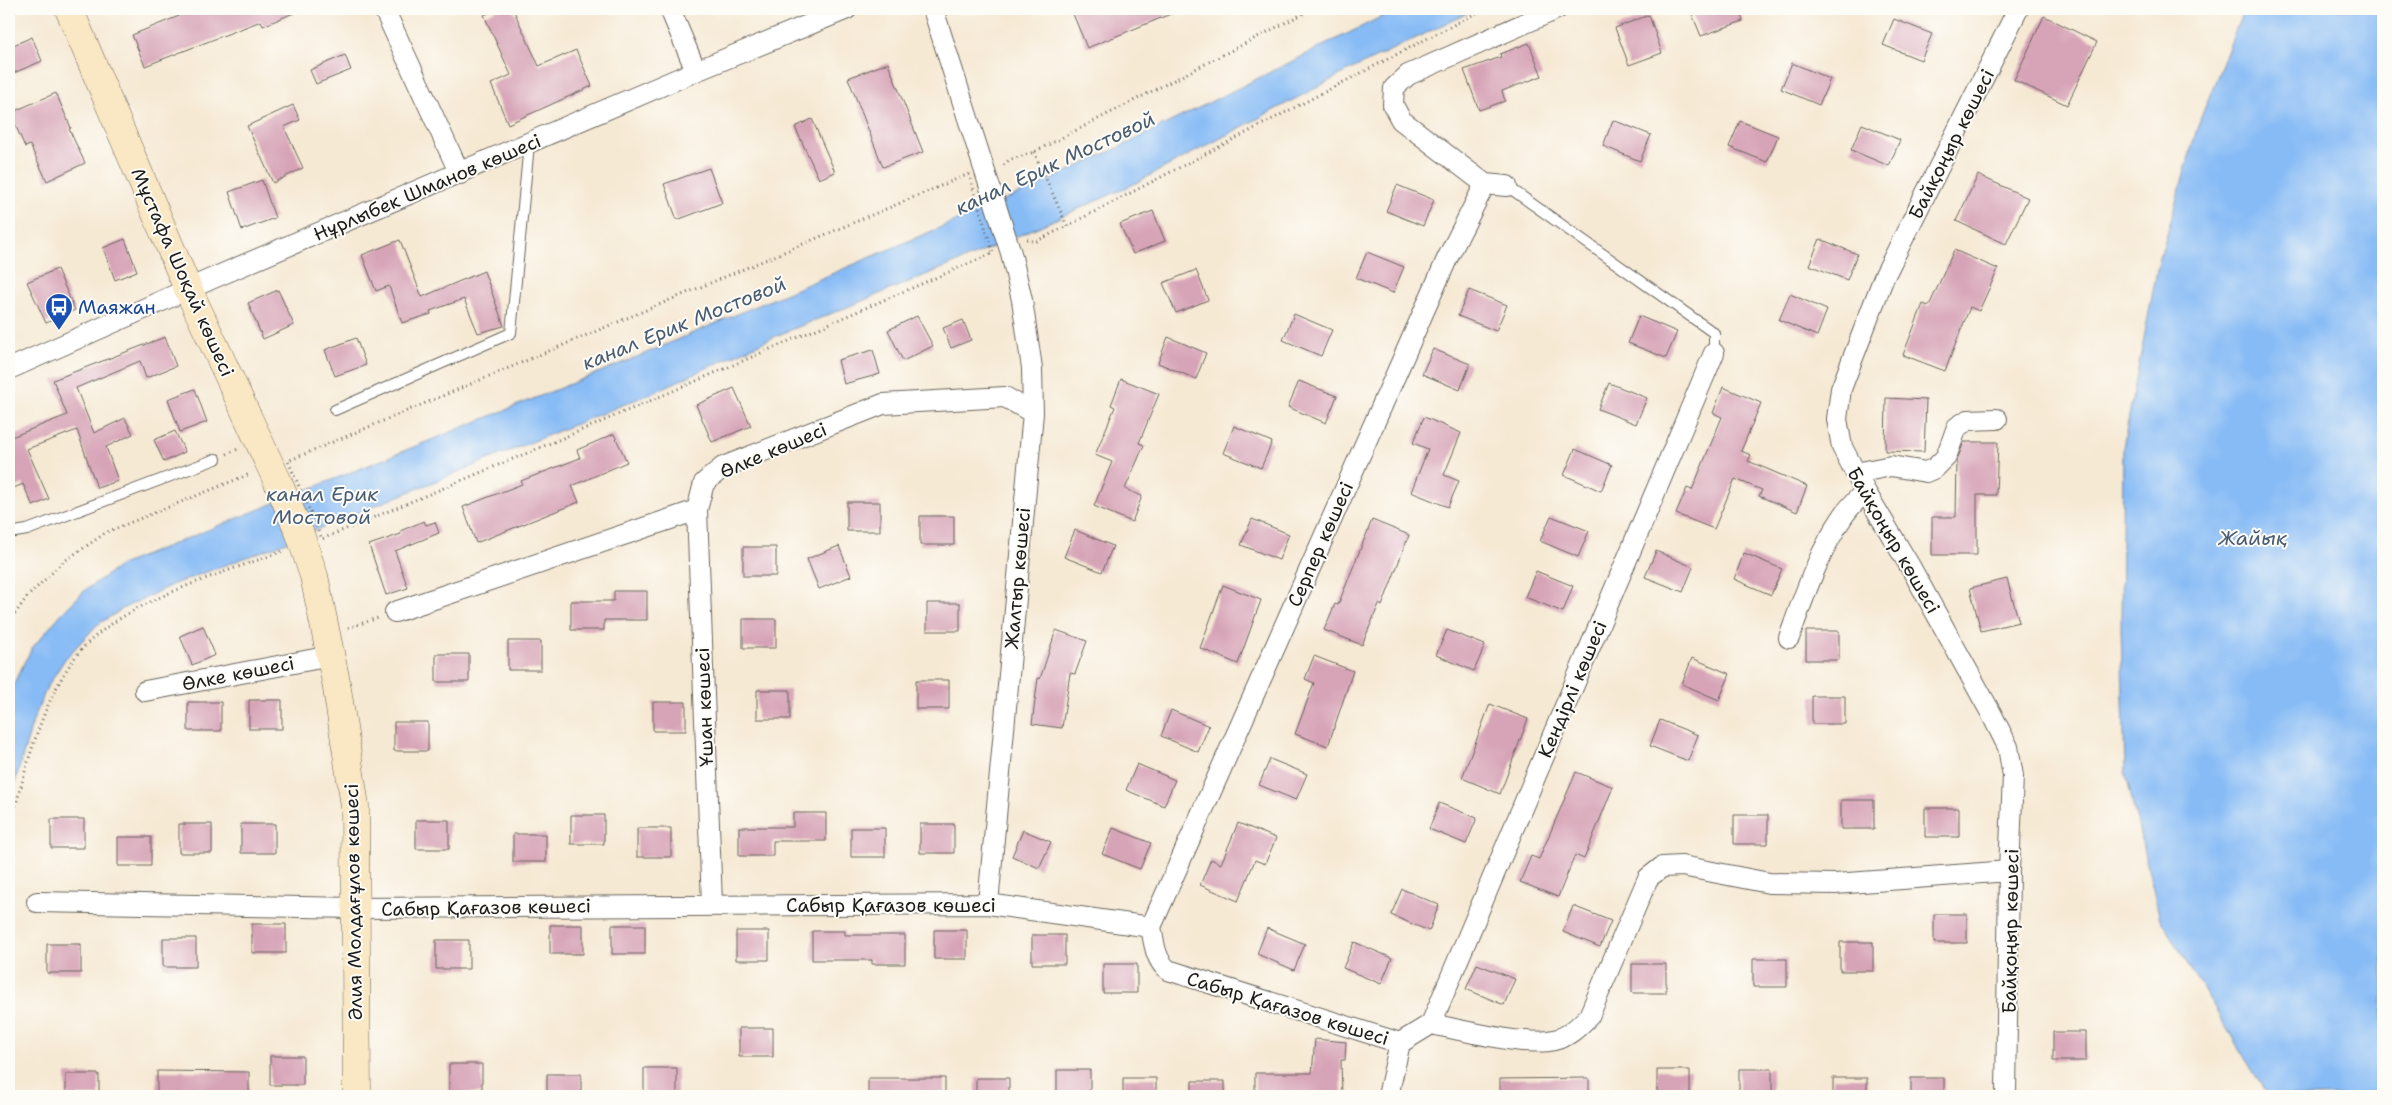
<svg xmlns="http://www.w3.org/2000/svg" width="2392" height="1105" font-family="'Shantell Sans',sans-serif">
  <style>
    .water { fill: #87bbf5; stroke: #526c88 }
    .building { fill: #d7a4b7 }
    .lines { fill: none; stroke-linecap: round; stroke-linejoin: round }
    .lane-casing { stroke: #68645c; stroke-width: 12 }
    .street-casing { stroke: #68645c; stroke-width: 22 }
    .secondary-casing { stroke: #68645c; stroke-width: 29 }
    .path { stroke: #68645c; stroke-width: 3; stroke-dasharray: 1 4; stroke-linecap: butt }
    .lane { stroke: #fff; stroke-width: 10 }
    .street { stroke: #fff; stroke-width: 20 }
    .secondary { stroke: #fae7c3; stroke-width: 28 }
    .labels { text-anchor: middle; stroke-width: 4; stroke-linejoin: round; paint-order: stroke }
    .street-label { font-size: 19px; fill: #1c1c1c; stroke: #fdfcf7 }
    .transit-label { font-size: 19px; fill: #164399; stroke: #fdfcf7; text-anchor: start }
    .water-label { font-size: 20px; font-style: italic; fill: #475c73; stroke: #fdfcf7 }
  </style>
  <rect width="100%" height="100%" fill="#fdfcf7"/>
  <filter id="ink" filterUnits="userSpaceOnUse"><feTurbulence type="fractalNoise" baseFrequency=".02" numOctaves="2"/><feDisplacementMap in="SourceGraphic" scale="10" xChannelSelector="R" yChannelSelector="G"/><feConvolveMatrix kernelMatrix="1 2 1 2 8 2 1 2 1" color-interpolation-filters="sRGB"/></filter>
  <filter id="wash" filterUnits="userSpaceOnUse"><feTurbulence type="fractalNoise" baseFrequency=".0096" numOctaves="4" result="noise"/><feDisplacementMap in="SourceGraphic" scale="20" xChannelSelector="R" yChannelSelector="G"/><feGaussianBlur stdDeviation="1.12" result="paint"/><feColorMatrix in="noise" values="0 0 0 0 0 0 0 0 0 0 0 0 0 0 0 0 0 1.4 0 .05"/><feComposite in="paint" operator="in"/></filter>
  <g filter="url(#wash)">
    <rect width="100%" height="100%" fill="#f6e9d4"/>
    <path class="water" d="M1397,9H1476L1350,70L1130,186L975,255L781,334L652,393L274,547L174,584L124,608L97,625L65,659L47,687L33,721L9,803V695L17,677L32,648L62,613L85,590L121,565L637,357L1021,193L1124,145Z
      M2244,9H2383V1096H2268L2160,919L2125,771L2121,628L2123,447L2158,265L2198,125Z"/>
    <g id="blocks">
      <path class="building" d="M176,9H303L263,26L261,21L145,66L132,35L179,16Z
        M498,9H513L539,66L576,50L592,86L508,124L491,84L511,75L484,15Z
        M1071,9H1183L1087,48Z
        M1690,9H1739L1743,21L1701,36Z
        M1649,15L1662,53L1629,65L1615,28Z
        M2044,16L2097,42L2067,105L2014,80Z
        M1894,19L1932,34L1921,60L1883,45Z
        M32,37L42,61L9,75V47Z
        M1529,43L1542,76L1502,91L1505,101L1479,110L1464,70L1501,57L1500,54Z
        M345,55L351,70L316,84L310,70Z
        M888,63L923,152L883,167L848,78Z
        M1792,63L1830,79L1819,105L1781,89Z
        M56,93L71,128L69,129L85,163L47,181L30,145L25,147L10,113Z
        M293,105L300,120L284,127L303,168L273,183L247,126Z
        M812,119L835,172L819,179L795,127Z
        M1613,120L1651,135L1640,161L1603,146Z
        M1740,121L1778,136L1767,162L1729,147Z
        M1862,124L1900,140L1889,166L1851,150Z
        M709,168L722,203L677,220L664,184Z
        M1978,175L2028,198L2006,244L1956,221Z
        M262,180L275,218L242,230L229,192Z
        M1397,185L1434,200L1423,226L1386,211Z
        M1153,211L1165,241L1133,254L1120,224Z
        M125,239L137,271L115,280L103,248Z
        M1820,239L1857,254L1847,280L1809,265Z
        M400,240L422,297L484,271L504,326L478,333L464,299L430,311L431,314L402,323L389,286L376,291L362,255Z
        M1954,250L1998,269L1979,311L1970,307L1945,371L1903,355L1923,304L1929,306Z
        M1367,252L1404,267L1393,293L1356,278Z
        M57,269L75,310L46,323L27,282Z
        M1196,270L1208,300L1176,313L1163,283Z
        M278,290L294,325L263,339L248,303Z
        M1469,290L1507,305L1496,331L1458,316Z
        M1790,294L1827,310L1817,336L1779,320Z
        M1294,314L1332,330L1321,356L1283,340Z
        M917,316L933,346L903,361L888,330Z
        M1639,316L1677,332L1666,358L1628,343Z
        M963,320L971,340L951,348L943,328Z
        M165,337L176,366L146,378L140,361L76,388L94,433L125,418L133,434L106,447L118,481L97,488L77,430L27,449L49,499L33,506L23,484L9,490V438L67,415L53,380Z
        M1168,337L1206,353L1196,379L1158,363Z
        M356,338L366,365L335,376L325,350Z
        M1433,349L1470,364L1460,390L1422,374Z
        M873,350L880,374L844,384L838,360Z
        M1121,379L1159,394L1139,443L1144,445L1125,489L1142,496L1132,522L1094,506L1112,462L1095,455L1115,407L1111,405Z
        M1299,381L1337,396L1326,423L1288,407Z
        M1609,383L1647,398L1636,424L1598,409Z
        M1723,387L1761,403L1741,451L1751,455L1748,461L1807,486L1797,512L1759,496L1762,490L1735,479L1714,529L1676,514L1687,488L1692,490L1722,417L1713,413Z
        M734,388L751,426L712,442L696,405Z
        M195,389L207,422L180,432L168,399Z
        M1886,398L1926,400L1924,452L1885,451Z
        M1424,417L1461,433L1444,475L1459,481L1448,507L1411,492L1428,449L1413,443Z
        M1234,426L1272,442L1261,468L1223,453Z
        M175,431L185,452L164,462L154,440Z
        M614,434L627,462L572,486L579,502L476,543L463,507L522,484L521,481L580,458L577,450Z
        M1964,442H1998L1996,495H1977V555H1932V517H1956L1957,460Z
        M1575,449L1612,465L1601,491L1564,475Z
        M847,502H880V531H847Z
        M920,516H954V545H920Z
        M1551,516L1589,531L1578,557L1540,541Z
        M1252,519L1289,534L1279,560L1241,545Z
        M1372,520L1409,535L1382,606L1379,604L1362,645L1324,630L1335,604L1338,605Z
        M424,521L426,525L435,522L439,533L395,551L408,588L386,595L369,545L401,534L400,531Z
        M1075,530L1113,546L1102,572L1064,557Z
        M839,546L851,576L819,589L807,559Z
        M743,547H776V576H743Z
        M1656,551L1693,567L1683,592L1645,577Z
        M1744,553L1782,569L1771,595L1734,579Z
        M1536,571L1573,586L1563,612L1525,597Z
        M2007,579L2019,622L1981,631L1970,588Z
        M1223,585L1261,600L1238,664L1200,648Z
        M614,591H647V620H604V630H571V601H614Z
        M927,603H960V631H927Z
        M743,619H776V648H743Z
        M203,626L215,655L192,665L180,636Z
        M1056,630L1087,641L1075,674L1070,673L1062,728L1032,724L1038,678L1040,679Z
        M1447,630L1485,645L1474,671L1436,655Z
        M1806,631H1839V660H1806Z
        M508,641H541V670H508Z
        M436,654H469V682H436Z
        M1314,656L1353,671L1328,746L1295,734L1314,683L1305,679Z
        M1692,658L1730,674L1719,700L1682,684Z
        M916,680H949V709H916Z
        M757,690H790V719H757Z
        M1812,696H1845V724H1812Z
        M249,700H282V729H249Z
        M188,702H221V731H188Z
        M653,702H686V731H653Z
        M1490,704L1528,719L1500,794L1462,778Z
        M1171,710L1209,726L1198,752L1161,736Z
        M1660,720L1698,735L1688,761L1650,746Z
        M394,722H428V751H394Z
        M1270,759L1307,774L1296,800L1259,785Z
        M1137,764L1175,780L1164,806L1126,790Z
        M1576,772L1613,787L1584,859L1575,855L1558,897L1520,882L1531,856L1539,859Z
        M1841,800H1874V829H1841Z
        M1439,803L1477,818L1466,844L1429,829Z
        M1925,808H1959V837H1925Z
        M793,813H826V841H773V856H739V827H793Z
        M571,815H604V844H571Z
        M1734,815H1768V844H1734Z
        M51,819H84V848H51Z
        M416,820H449V849H416Z
        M1238,823L1276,838L1265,864L1255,860L1238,901L1200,885L1211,859L1221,864Z
        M179,824H212V853H179Z
        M241,824H275V853H241Z
        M920,824H954V853H920Z
        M637,828H671V857H637Z
        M851,828H885V857H851Z
        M1113,828L1151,843L1140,869L1102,854Z
        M1023,830L1051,842L1039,868L1012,856Z
        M513,834H546V862H513Z
        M118,837H151V866H118Z
        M1402,889L1439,905L1429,931L1391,915Z
        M1573,906L1611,921L1600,947L1563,932Z
        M1934,914H1967V943H1934Z
        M252,924H286V953H252Z
        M550,925H583V954H550Z
        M612,925H645V954H612Z
        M1267,928L1305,944L1294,970L1257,954Z
        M934,930H967V959H934Z
        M736,931H769V960H736Z
        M812,931H845V935H905V964H872V960H812Z
        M1032,935H1065V964H1032Z
        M163,938H196V967H163Z
        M436,940H469V969H436Z
        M1354,942L1392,958L1381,984L1343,968Z
        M1840,942H1873V971H1840Z
        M47,944H81V973H47Z
        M1753,959H1787V987H1753Z
        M1103,964H1137V993H1103Z
        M1477,964L1515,979L1504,1005L1466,989Z
        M1632,964H1666V993H1632Z
        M739,1028H773V1057H739Z
        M2053,1032H2086V1061H2053Z
        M1315,1039L1346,1042L1345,1060H1341L1342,1096H1255V1073H1312Z
        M270,1056H303V1085H270Z
        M449,1064H482V1093H449Z
        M644,1068H677V1096H644Z
        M1739,1069H1772V1096H1739Z
        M1057,1070H1090V1096H1057Z
        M1657,1070H1690V1096H1657Z
        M157,1071L249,1072V1096H157Z
        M66,1074H99V1096H66Z
        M547,1074H581V1096H547Z
        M868,1078H945V1096H868Z
        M976,1078H1009V1096H976Z
        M1123,1078H1156V1096H1123Z
        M1589,1078V1096H1500V1079Z
        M1833,1078H1867V1096H1833Z
        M1911,1078H1944V1096H1911Z
        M1192,1081H1225V1096H1192Z"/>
    </g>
  </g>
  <g filter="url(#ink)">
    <use href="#blocks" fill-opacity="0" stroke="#68645c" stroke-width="1"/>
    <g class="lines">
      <defs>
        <path id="lane" d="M1507,186L1714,333V353
          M335,410L511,333L529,144
          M9,533L27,530L216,459"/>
        <path id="street" d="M384,9L460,174
          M670,9L696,71
          M933,9L1011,253L1022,300L1032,368L1033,413L988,904
          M1485,184L1401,120L1393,105L1394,88L1408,75L1557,9
          M9,369L211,279L696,71L847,9
          M1856,473L1891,466L1926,472L1935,468L1946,457L1957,427L1968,420L1997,419
          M697,510L712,904
          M395,612L697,510L704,483L723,467L883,404L1005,397L1033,413
          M1789,638C1804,596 1819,551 1844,515C1850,506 1858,499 1865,491
          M145,691L331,656
          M37,902L355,908L988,904L1151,927C1154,942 1155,960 1168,970L1400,1043L1431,1024C1461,1030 1527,1047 1554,1040C1569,1037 1579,1026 1589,1016L1648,878L1662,867L1682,866L1769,883L1835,884L2009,871
          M1151,927L1447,259L1485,184L1507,186
          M1431,1024L1714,353
          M1388,1096L1400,1043
          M2006,1096L2009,871L2013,776L2008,747L1991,713L1911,568L1865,491L1842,447L1837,419L1841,389L1884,277L2018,9"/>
        <path id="secondary" d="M69,9L188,289L277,480L300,534L314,576L336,682L355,806L357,1096"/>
      </defs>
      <use href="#lane" class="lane-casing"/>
      <use href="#street" class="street-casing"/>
      <use href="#secondary" class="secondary-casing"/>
      <path class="path" d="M1034,152L1067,226
        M1004,165L1009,160L1034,152L1312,9
        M969,174L993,253L601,422L322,539L288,461Z
        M1027,239L1035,242L1067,226L1484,9
        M227,454L240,448
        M9,622L27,597L63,562L107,532L250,474
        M348,628L378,618
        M9,830C25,773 38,712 71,663C110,604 219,575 283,551"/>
      <use href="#lane" class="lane"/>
      <use href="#street" class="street"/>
      <use href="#secondary" class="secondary"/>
    </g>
  </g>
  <defs>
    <symbol id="bus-pin" viewBox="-11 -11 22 30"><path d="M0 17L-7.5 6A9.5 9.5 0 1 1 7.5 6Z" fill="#1a4fb4" stroke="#fdfcf7"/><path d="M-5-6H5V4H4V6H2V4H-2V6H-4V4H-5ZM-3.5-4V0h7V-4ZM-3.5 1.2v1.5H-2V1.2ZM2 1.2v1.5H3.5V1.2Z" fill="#fff"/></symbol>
  </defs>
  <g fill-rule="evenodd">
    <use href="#bus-pin" x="43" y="291" width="32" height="43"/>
  </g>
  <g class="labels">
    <g class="street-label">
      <text transform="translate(1951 144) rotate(-63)" y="7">Байқоңыр көшесi</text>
      <text transform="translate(427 187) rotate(-23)" y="7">Нұрлыбек Шманов көшесі</text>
      <text transform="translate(183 272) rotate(66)" y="7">Мұстафа Шоқай көшесi</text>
      <text transform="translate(773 450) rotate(-23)" y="7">Өлке көшесі</text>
      <text transform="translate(1894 540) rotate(60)" y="7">Байқоңыр көшесi</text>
      <text transform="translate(1320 544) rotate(-66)" y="7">Серпер көшесі</text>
      <text transform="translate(1017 578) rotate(-85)" y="7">Жалтыр көшесі</text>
      <text transform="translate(238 673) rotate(-11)" y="7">Өлке көшесі</text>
      <text transform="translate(1572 689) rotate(-67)" y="7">Кендірлі көшесі</text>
      <text transform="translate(704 707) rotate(-92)" y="7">Ұшан көшесі</text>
      <text transform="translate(353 902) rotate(-91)" y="7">Әлия Молдағұлов көшесі</text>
      <text x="891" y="912">Сабыр Қағазов көшесі</text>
      <text transform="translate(486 907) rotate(-1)" y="7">Сабыр Қағазов көшесі</text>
      <text transform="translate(2010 931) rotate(-89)" y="7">Байқоңыр көшесi</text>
      <text transform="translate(1288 1008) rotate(17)" y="7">Сабыр Қағазов көшесі</text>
    </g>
    <g class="transit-label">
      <text x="78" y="314">Маяжан</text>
    </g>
    <g class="water-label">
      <text transform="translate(1055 163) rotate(-25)" y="7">канал Ерик Мостовой</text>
      <text transform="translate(684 323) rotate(-22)" y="7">канал Ерик Мостовой</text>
      <text x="322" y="501">канал Ерик<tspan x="322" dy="23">Мостовой</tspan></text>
      <text x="2253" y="545">Жайық</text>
    </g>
  </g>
  <rect width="2392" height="1105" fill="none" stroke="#fdfcf7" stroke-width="30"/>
</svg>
